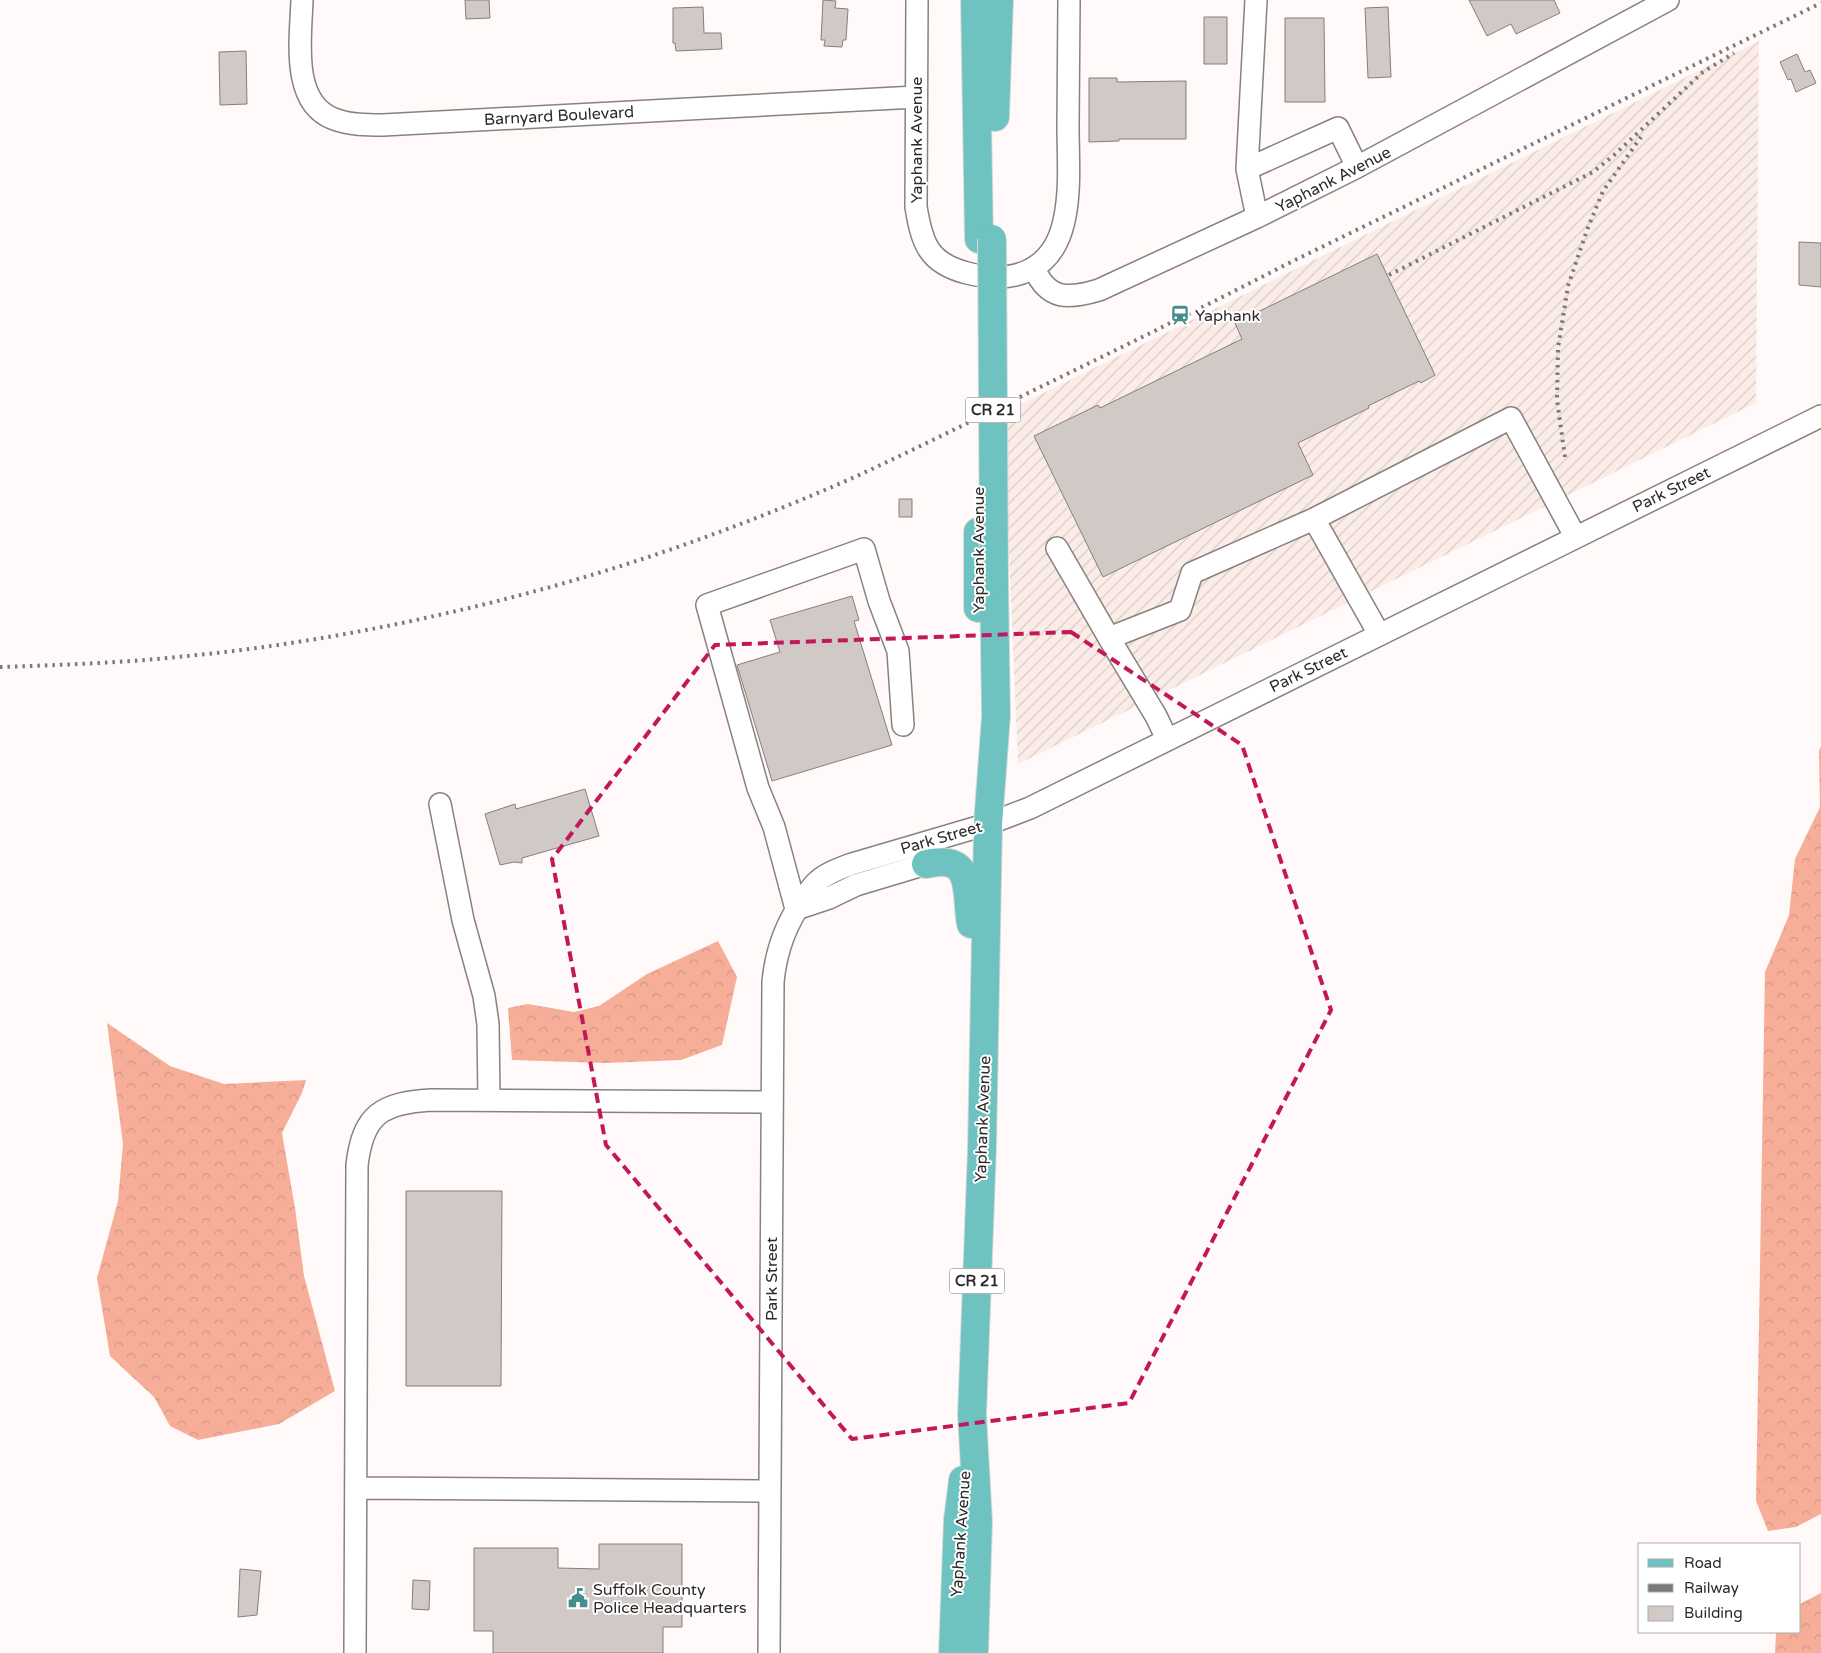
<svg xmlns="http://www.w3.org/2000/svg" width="1821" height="1653" font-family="'Varela Round',sans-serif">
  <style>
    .industrial { fill: url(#industrial-furrows) }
    .forest { fill: url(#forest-crowns) }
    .building { fill: #d0c9c6; stroke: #857e7c }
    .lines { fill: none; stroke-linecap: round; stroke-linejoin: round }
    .minor-casing { stroke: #88817f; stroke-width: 24 }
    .major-casing { stroke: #d9d9d9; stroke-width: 30 }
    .minor { stroke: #fff; stroke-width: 21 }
    .major { stroke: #6ec3c1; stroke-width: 28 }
    .rail { stroke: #7c7978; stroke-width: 4; stroke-dasharray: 2.5 5; stroke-linecap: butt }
    .major-bridge-casing { stroke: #d9d9d9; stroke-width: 30; stroke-linecap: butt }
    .major-bridge { stroke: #6ec3c1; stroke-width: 28 }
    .marked { fill: none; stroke: #c2185b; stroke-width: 4; stroke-dasharray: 10 6; stroke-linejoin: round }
    .labels { text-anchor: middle; stroke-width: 4; stroke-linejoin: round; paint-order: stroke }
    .shield { fill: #fff; stroke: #6c6b6a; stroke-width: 1 }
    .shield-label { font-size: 15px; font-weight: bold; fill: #2d2b2a }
    .street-label { font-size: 16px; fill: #2d2b2a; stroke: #fff }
    .poi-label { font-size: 16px; fill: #2d2b2a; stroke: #fff; text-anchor: start }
  </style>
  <defs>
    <pattern id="industrial-furrows" width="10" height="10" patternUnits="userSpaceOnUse" patternTransform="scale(1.25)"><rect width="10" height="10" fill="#fcece7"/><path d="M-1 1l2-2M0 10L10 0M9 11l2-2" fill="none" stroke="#d8cbc6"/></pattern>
    <pattern id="forest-crowns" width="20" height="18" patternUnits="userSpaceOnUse" patternTransform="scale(1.25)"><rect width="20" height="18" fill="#f7ae98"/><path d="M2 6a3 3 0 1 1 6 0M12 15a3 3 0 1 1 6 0" fill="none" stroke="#d49683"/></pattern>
  </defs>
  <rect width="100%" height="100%" fill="#fffaf9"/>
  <path class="industrial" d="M1759,41L1756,403L1018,764L1003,413Z"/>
  <path class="forest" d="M1821,746V1514L1796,1527L1768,1531L1756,1501L1765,972L1789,915L1795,859L1820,807L1819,751Z
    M718,941L737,977L722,1045L681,1060L605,1063L512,1060L508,1008L528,1004L574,1012L599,1006L647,974Z
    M107,1023L170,1066L224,1084L306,1080L302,1093L282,1133L295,1208L304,1276L335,1391L279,1424L198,1440L170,1426L154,1397L110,1356L97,1278L118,1201L123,1144Z
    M1821,1593V1653H1775L1776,1632H1800V1604Z"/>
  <path class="building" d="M465,0H489L490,18L466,19Z
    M823,0L836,1L835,8L848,9L846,40H843L842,47L824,46L825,40H821Z
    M1469,0H1554L1560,13L1516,34L1511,24L1487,36Z
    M703,7L704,33H721L722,49L676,51L675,43H673V8Z
    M1388,7L1391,77L1368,78L1365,8Z
    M1204,17H1227V64H1204Z
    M1285,18H1324L1325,102H1285Z
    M246,51L247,104L220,105L219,52Z
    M1797,54L1805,72L1810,70L1816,83L1796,92L1791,79L1788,80L1780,62Z
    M1089,78H1117V82L1186,81V139H1119V141L1089,142Z
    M1799,242L1821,243V287L1799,285Z
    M1377,254L1435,375L1421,383L1419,381L1368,406L1369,408L1298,443L1313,475L1103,577L1034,436L1098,405L1100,408L1242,339L1235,323Z
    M899,499H912V517H899Z
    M852,596L859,620L854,621L892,745L772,781L737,665L780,652L770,620Z
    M585,789L599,836L522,858V863L514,862L500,865L485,814L515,804L516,809Z
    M406,1191H502L501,1386H406Z
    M599,1544H682V1627H663V1653H493V1631H474V1548H558V1568L599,1569Z
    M240,1569L261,1571L257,1615L238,1617Z
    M413,1580L430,1581L429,1610L412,1609Z"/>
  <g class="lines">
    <defs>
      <path id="minor" d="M302,0C301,36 290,103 334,119C350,125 367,125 383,125L916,97
        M917,0L916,207C922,243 928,263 967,273C1014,285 1053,271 1064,221C1071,190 1068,157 1068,126C1068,84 1069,42 1069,0
        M1256,0L1247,169L1257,217
        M1247,169L1338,128L1357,167
        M1034,268C1048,301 1069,299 1099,290L1257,217L1357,167L1668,0
        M1314,519L1379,634
        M1057,548L1109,638
        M1167,739L1156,716L1109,638L1180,610L1192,573L1314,519L1511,418L1575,536
        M440,804L463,920L484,996L488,1024L489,1100
        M796,909L774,827L758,788L707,605L864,549L879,601L898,651L903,725
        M796,909L829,898L856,885L926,864
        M357,1488L770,1491
        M355,1653L357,1165C363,1114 382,1103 431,1100L772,1102
        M769,1653L773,982C776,950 786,922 806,896C809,891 813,885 818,881C827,873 841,868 852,864L988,824L1030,808L1821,416"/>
      <path id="major" d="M975,0L979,239
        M995,117L999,0
        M978,608V532
        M926,864C976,853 965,893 971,924
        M953,1653L958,1520L963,1480
        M974,1653L978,1521L972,1415L982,1148L988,824L996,716L994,581"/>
    </defs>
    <use href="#minor" class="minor-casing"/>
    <use href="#major" class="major-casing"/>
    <use href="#minor" class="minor"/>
    <use href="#major" class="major"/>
    <path class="rail" d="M1389,275L1593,172L1613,156L1703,72L1734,53
      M1565,457L1557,400L1558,348L1568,286L1587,230L1603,191L1641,137
      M0,667C59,665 119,663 178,657C305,645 432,620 554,586C657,557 760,519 857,476C913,450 968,423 1024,395C1112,352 1200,309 1287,264L1821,3"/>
    <defs>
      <path id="major-bridge" d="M992,239L994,581"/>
    </defs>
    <use href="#major-bridge" class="major-bridge-casing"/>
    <use href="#major-bridge" class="major-bridge"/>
  </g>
  <path class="marked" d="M1071,632L1242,745L1331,1010L1129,1403L852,1439L606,1145L552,859L715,645Z"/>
  <defs>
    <symbol id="station-bare" viewBox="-9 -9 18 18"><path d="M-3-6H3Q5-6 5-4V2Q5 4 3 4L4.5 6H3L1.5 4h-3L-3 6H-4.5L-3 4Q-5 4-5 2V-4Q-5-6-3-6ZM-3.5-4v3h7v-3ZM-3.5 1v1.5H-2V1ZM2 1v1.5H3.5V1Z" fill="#468d8b" stroke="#fff" stroke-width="2.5" paint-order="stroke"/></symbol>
    <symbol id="civic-bare" viewBox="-9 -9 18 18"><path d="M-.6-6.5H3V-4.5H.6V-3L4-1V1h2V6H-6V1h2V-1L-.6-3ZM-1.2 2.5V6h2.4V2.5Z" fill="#468d8b" stroke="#fff" stroke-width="2.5" paint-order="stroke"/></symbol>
  </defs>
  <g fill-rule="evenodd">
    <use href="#station-bare" x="1166" y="301" width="28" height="28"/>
    <use href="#civic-bare" x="564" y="1584" width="28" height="28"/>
  </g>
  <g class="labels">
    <g class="shield">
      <rect x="965.5" y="397.5" width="55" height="25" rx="4"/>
      <rect x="949.5" y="1268.5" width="55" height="25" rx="4"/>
    </g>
    <g class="shield-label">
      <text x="993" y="415">CR 21</text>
      <text x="977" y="1286">CR 21</text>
    </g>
    <g class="street-label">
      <text transform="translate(559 115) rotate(-3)" y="6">Barnyard Boulevard</text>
      <text transform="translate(916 140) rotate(-90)" y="6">Yaphank Avenue</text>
      <text transform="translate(1333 179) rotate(-27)" y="6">Yaphank Avenue</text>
      <text transform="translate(1671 489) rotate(-26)" y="6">Park Street</text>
      <text transform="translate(978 550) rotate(-90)" y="6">Yaphank Avenue</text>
      <text transform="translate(1308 669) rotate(-26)" y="6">Park Street</text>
      <text transform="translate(941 837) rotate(-16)" y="6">Park Street</text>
      <text transform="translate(982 1119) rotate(-88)" y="6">Yaphank Avenue</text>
      <text transform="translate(771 1279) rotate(-90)" y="6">Park Street</text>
      <text transform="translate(960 1534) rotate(-86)" y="6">Yaphank Avenue</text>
    </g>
    <g class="poi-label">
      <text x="1195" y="321">Yaphank</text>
      <text x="593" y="1595">Suffolk County<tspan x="593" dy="18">Police Headquarters</tspan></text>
    </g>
  </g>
  <rect x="1638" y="1543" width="162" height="90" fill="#ffffff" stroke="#abaaaa"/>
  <rect x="1648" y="1559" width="25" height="8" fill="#6ec3c1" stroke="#abaaaa"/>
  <text x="1684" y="1568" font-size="15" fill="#2d2b2a">Road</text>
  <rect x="1648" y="1584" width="25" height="8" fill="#7c7978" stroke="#abaaaa"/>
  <text x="1684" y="1593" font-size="15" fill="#2d2b2a">Railway</text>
  <rect x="1648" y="1606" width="25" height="15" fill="#d0c9c6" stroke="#abaaaa"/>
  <text x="1684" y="1618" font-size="15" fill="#2d2b2a">Building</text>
</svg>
